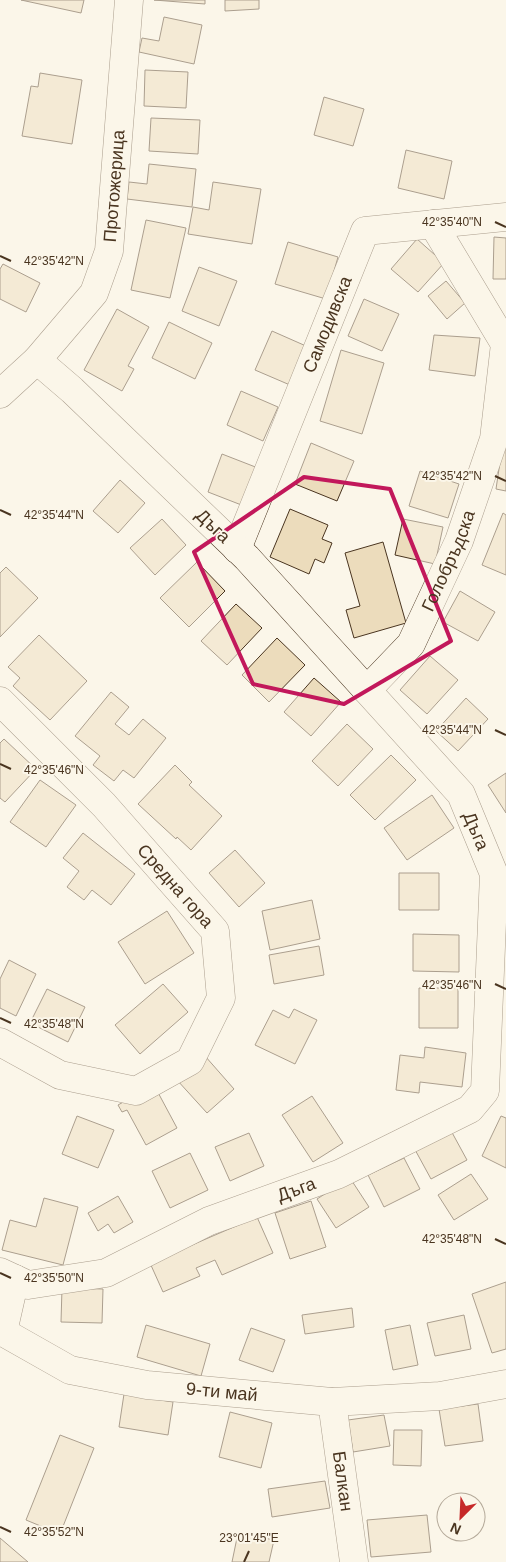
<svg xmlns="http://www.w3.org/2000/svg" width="506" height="1562" font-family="Arial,sans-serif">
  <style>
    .building { fill: #ecdcbc; stroke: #4a3520 }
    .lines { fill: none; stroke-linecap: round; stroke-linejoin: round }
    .minor-casing { stroke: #4a3520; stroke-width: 29 }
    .minor { stroke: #fbf6e9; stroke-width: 28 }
    .marked { fill: none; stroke: #c2185b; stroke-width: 4; stroke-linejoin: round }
    .ticks { fill: none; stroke: #4a3520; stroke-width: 2 }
    .labels { text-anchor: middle; stroke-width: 4; stroke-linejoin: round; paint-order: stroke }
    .street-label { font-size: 18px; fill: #4a3520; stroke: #fbf6e9 }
    .ticks-label { font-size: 12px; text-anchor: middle; fill: #4a3520; stroke: #fbf6e9; stroke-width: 4; stroke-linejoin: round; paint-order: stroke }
  </style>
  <rect width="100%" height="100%" fill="#fbf6e9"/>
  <path class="building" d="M21,0H84L81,13Z
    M154,0H205V4Z
    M225,0H259V9L225,11Z
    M164,17L202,25L194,64L139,52L142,38L159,41Z
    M145,70L188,72L186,108L144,106Z
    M40,73L82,80L72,144L22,136L31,86L38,87Z
    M324,97L364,109L353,146L314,135Z
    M151,118L200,120L198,154L149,151Z
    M406,150L452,161L444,199L398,188Z
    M149,164L196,169L192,207L127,199L129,182L147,184Z
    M213,182L261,189L252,244L188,234L193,207L209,210Z
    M146,220L186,228L170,298L131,290Z
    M494,237L506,238V279H493Z
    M417,239L444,263L418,292L391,269Z
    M288,242L338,257L326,299L275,284Z
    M3,264L40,283L26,312L0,299V269Z
    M199,267L237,281L219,326L182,311Z
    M446,281L465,303L447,319L428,296Z
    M364,299L399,314L382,351L348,336Z
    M117,309L149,327L128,366L134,369L122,391L84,370Z
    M169,322L212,343L195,379L152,358Z
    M272,331L306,346L290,385L255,370Z
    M434,335L480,338L475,376L429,370Z
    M341,350L384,363L362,434L320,421Z
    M241,391L278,407L263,441L227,425Z
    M503,442H506V491L496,489Z
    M311,443L354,461L337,501L295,484Z
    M222,454L258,468L244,506L208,492Z
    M420,471L459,484L448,518L409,506Z
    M120,480L145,503L118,533L93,511Z
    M290,509L328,525L322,539L332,543L324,563L315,559L309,574L270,557Z
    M503,513L506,515V575L482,565Z
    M162,519L186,545L155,575L130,548Z
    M403,519L443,527L435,564L395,555Z
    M383,542L406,623L354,638L346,610L360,606L345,553Z
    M197,562L225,591L189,627L160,598Z
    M6,567L38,598L0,637V573Z
    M460,591L495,612L478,641L443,622Z
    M236,604L262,628L227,665L201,641Z
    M39,635L87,681L50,720L13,686L20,678L8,667Z
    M277,638L305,665L269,702L242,675Z
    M430,656L458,680L427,714L400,690Z
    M314,678L341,702L311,736L284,712Z
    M111,692L129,707L115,724L129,735L143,719L166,738L134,778L123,770L114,781L93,765L100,756L75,736Z
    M466,698L488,719L458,751L436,731Z
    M347,724L373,749L338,786L312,761Z
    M4,739L36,769L5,802L0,798V743Z
    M391,755L416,780L375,820L350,795Z
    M175,765L192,782L189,785L222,816L191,850L177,837L176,839L138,804Z
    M506,773V813L488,785Z
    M40,780L76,805L46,847L10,822Z
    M432,795L454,828L407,860L384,828Z
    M83,833L135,874L111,905L92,890L84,900L67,887L79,871L63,858Z
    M235,850L265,883L239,907L209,873Z
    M399,873H439V910H399Z
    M312,900L320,939L270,950L262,911Z
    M167,911L194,953L145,984L118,942Z
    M413,934L459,935V972L413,971Z
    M319,946L324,975L274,984L269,955Z
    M9,960L36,974L16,1016L0,1008V979Z
    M163,984L188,1012L140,1054L115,1025Z
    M419,988H458V1028H419Z
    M47,989L85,1007L68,1042L30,1023Z
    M294,1009L317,1020L295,1064L255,1045L273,1010L289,1018Z
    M425,1047L466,1053L462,1087L420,1082L419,1093L396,1090L400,1055L424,1058Z
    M205,1056L234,1089L207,1113L177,1080Z
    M154,1085L177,1128L146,1145L127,1110L122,1112L118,1105Z
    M312,1096L343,1143L313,1162L282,1115Z
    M77,1116L114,1130L98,1168L62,1154Z
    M501,1116L506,1118V1168L482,1156Z
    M449,1127L467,1160L431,1179L413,1146Z
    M249,1133L264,1166L230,1181L215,1147Z
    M190,1153L208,1190L170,1208L152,1171Z
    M404,1158L420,1189L384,1207L368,1175Z
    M471,1174L488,1199L454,1220L438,1195Z
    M350,1178L369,1207L336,1228L317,1199Z
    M118,1196L133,1222L114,1233L108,1224L98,1231L88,1213Z
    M44,1198L78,1207L63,1265L2,1250L10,1220L36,1227Z
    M311,1201L326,1247L290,1259L275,1213Z
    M257,1217L273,1253L222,1275L215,1260L196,1268L200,1276L163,1292L150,1263Z
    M506,1282V1349L492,1353L472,1294Z
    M62,1288L103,1289L102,1323L61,1322Z
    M352,1308L354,1327L305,1334L302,1315Z
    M464,1315L471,1349L435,1356L427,1323Z
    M146,1325L210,1344L201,1376L137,1357Z
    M410,1325L418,1365L393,1370L385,1330Z
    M251,1328L285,1340L273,1372L239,1360Z
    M124,1394L173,1402L168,1435L119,1427Z
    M478,1404L483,1441L445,1446L439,1409Z
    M230,1412L272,1423L261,1468L219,1457Z
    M384,1415L390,1446L353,1452L348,1420Z
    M394,1430H422L421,1466L393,1465Z
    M60,1435L94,1448L60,1534L26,1520Z
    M325,1481L330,1508L272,1517L268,1489Z
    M427,1515L431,1552L371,1557L367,1520Z
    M238,1533L274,1540L269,1562H232Z
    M0,1538L28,1562H0Z"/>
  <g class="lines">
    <defs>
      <g id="minor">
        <path id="s1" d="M0,394L37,360L94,293L109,251L129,0"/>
        <path id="s2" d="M237,549L365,231L506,217"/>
        <path id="s3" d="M367,690L411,644L459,541L494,439L505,344L433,224"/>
        <path id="s4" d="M0,701L104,805L215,931L221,998L190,1061L136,1091L60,1075L0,1042"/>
        <path id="s5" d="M0,1272L28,1285L106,1273L209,1221L339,1174L470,1109L485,1091L494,874L461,794L247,558L72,390L37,360"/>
        <path id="s6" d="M15,1279L3,1332L70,1370L147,1385L332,1402L440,1396L506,1384"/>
        <path id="s7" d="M332,1402L354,1562"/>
      </g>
    </defs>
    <use href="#minor" class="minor-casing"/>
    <use href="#minor" class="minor"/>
  </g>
  <path d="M0 0H506V1562H0ZM304,477L390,489L451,641L344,704L253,684L194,552Z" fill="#fbf6e9" fill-opacity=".55" fill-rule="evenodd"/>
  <path class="marked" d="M304,477L390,489L451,641L344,704L253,684L194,552Z"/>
  <path class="ticks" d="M495,222L506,227M0,256L11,261M495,476L506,481M0,510L11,515M495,730L506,735M0,764L11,769M495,984L506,989M0,1018L11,1023M495,1239L506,1244M0,1273L11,1278M0,1527L11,1532M244,1562L249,1551"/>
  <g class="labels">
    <g class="street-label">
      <text dy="6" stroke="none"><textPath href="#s1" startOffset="248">Протожерица</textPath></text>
      <text dy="6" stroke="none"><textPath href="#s2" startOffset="242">Самодивска</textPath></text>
      <text transform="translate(213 526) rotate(44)" y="6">Дъга</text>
      <text dy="6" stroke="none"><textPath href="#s3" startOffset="155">Голобръдска</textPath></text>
      <text transform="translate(476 831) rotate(67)" y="6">Дъга</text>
      <text dy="6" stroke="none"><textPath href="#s4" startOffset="255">Средна гора</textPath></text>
      <text dy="6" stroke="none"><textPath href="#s5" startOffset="318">Дъга</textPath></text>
      <text dy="6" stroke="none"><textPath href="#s6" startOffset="285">9-ти май</textPath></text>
      <text dy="6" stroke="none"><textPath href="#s7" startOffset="80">Балкан</textPath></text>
    </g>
  </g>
  <g class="ticks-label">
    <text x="452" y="226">42°35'40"N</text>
    <text x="54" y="265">42°35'42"N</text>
    <text x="452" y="480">42°35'42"N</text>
    <text x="54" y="519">42°35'44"N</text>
    <text x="452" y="734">42°35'44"N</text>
    <text x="54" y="774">42°35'46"N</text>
    <text x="452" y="989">42°35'46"N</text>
    <text x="54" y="1028">42°35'48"N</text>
    <text x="452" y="1243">42°35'48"N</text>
    <text x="54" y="1282">42°35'50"N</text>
    <text x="54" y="1536">42°35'52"N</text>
    <text x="249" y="1542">23°01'45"E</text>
  </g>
  <g transform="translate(461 1517) rotate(204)"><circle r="24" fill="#fbf6e9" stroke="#b4a999"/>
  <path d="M0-4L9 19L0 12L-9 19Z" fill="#c62828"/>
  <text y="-8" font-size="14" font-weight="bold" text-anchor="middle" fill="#4a3520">N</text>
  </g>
</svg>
